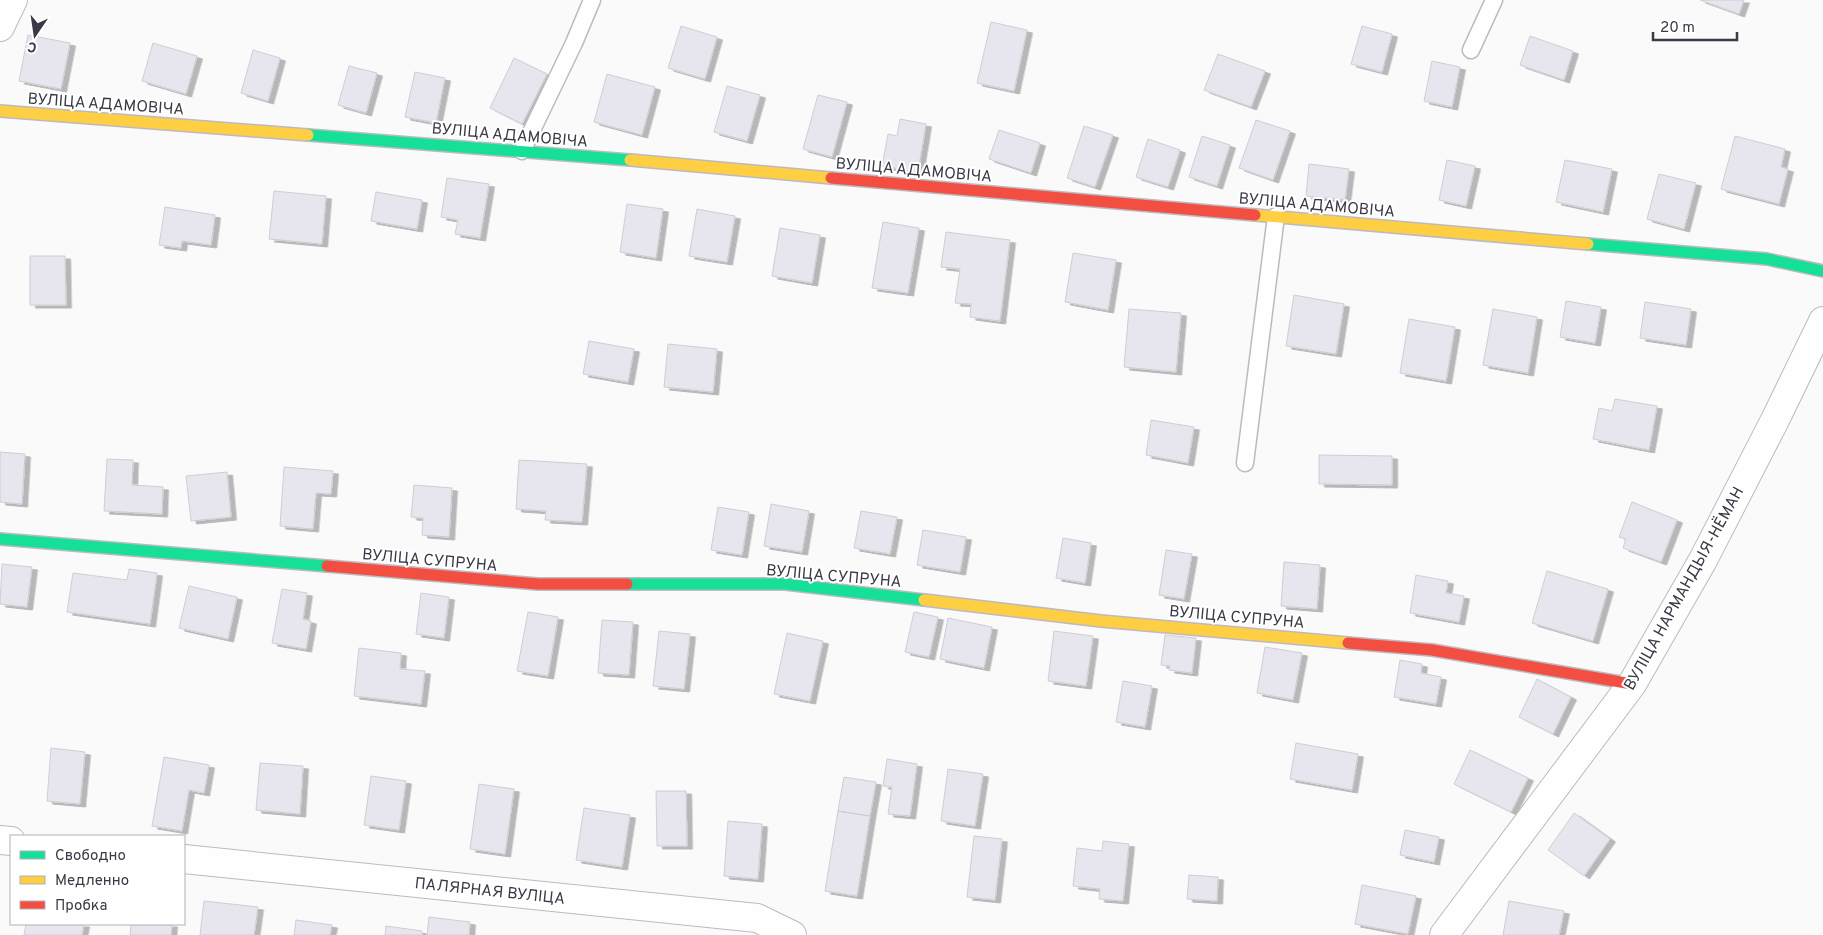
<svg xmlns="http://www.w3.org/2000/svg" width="1823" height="935" font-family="Overpass,sans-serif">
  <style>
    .building { fill: #e7e5ed; stroke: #cfcdd4; filter: url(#shadow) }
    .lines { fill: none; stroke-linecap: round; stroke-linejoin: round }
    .lane-casing { stroke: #bcbac0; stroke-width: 19 }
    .street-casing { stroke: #bcbac0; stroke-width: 30 }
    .fast-casing { stroke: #bcbac0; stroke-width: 14 }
    .slow-casing { stroke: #bcbac0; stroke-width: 14 }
    .jam-casing { stroke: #bcbac0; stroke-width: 14 }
    .lane { stroke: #fefefe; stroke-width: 16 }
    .street { stroke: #fefefe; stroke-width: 28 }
    .fast { stroke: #16e098; stroke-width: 11 }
    .slow { stroke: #ffcf43; stroke-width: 11 }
    .jam { stroke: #f24e42; stroke-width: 11 }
    .labels { text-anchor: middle; stroke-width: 4; stroke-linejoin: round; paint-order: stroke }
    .street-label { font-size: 16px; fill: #3b3946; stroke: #fff }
  </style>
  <defs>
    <filter id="shadow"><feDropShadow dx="5.5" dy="3" stdDeviation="0" flood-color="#0004"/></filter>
  </defs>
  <rect width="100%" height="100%" fill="#fafafa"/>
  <path class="building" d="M1700,0H1744L1739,14Z
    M991,22L1027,30L1014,91L977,83Z
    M681,26L717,37L705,79L668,68Z
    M1362,26L1392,34L1382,72L1351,64Z
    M28,35L70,43L61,89L19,81Z
    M1530,36L1573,51L1564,80L1520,65Z
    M153,43L197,56L186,94L142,81Z
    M253,50L280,58L268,101L241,93Z
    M1218,54L1265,71L1251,107L1204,90Z
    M514,58L547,74L522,124L490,108Z
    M1432,61L1460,67L1452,107L1424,101Z
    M349,66L377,73L366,113L338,105Z
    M415,72L445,78L436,123L405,117Z
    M607,74L655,87L642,135L594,122Z
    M727,86L760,95L747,141L714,132Z
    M818,95L847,102L832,157L803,149Z
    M900,119L926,124L918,172L882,166L888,134L897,136Z
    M1256,120L1290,131L1273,180L1239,168Z
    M1084,126L1113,135L1095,187L1067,178Z
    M999,130L1040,143L1031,173L989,159Z
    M1202,136L1230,145L1217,186L1189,177Z
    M1735,136L1785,149L1781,167L1788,169L1779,204L1721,189Z
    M1148,139L1180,150L1168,187L1136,177Z
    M1447,160L1475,166L1466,206L1439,200Z
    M1565,160L1612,169L1603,212L1556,202Z
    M1309,164L1349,169L1345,200L1306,196Z
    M1659,174L1696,183L1684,229L1647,219Z
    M447,178L489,184L480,238L455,234L458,220L441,217Z
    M274,191L326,196L322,244L269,239Z
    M376,192L422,200L417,229L371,221Z
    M627,204L663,209L656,258L620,252Z
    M165,207L215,215L211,245L182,241L181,248L159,245Z
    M697,209L735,216L727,262L689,256Z
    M883,222L919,228L908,293L872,288Z
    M780,228L820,235L812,283L772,276Z
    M946,232L1010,240L1000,321L970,317L971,304L955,303L960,269L941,267Z
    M1073,253L1116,260L1108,310L1065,302Z
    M30,256H65L66,305H30Z
    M1294,295L1344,304L1336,354L1286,346Z
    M1566,301L1601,307L1595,343L1560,337Z
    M1645,302L1691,309L1686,345L1640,338Z
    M1129,309L1181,313L1176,372L1124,367Z
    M1493,309L1537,317L1528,373L1483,365Z
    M1409,319L1455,327L1446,381L1400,373Z
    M589,341L634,349L628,382L583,374Z
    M668,344L717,349L713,392L664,387Z
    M1615,399L1657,406L1649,450L1593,439L1599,408L1612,411Z
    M1151,420L1194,427L1188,463L1146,455Z
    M0,452L25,454L22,504L0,502Z
    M1319,455L1392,456V485L1319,484Z
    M107,459L133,460L132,485L163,487L162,514L104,511Z
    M519,460L587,464L582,522L545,520L546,511L516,509Z
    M284,467L333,471L331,494L316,493L313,529L280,526Z
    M227,472L231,517L191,521L186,476Z
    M414,485L452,488L449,537L422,535L423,518L411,517Z
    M1632,502L1677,520L1661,562L1623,548L1626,539L1619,537Z
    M771,504L809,511L802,552L764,546Z
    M718,507L749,512L742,555L711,550Z
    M861,511L897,517L890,554L854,548Z
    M923,530L966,537L960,572L917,565Z
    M1063,538L1091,543L1085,583L1056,578Z
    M1166,550L1192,554L1184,599L1159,595Z
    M1284,562L1320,565L1317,609L1281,606Z
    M2,564L32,567L27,607L0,604Z
    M129,569L157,573L150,624L67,612L73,573L127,580Z
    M1547,571L1608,589L1593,641L1532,623Z
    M1416,575L1448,581L1446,593L1464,596L1459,622L1410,613Z
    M189,586L237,597L228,639L179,628Z
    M282,589L307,593L303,619L311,621L306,649L272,643Z
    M421,593L449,597L444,638L416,634Z
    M528,612L558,617L548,676L517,671Z
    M914,612L938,617L929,657L905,652Z
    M948,618L992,627L984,668L940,659Z
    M602,620L633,622L629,675L598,673Z
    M659,631L690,634L684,689L653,686Z
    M1054,631L1093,636L1086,686L1048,681Z
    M787,633L823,641L810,701L774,694Z
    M1165,635L1196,638L1192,673L1169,670L1170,666L1161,665Z
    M1265,647L1302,653L1293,700L1257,693Z
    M359,648L401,653L400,669L425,671L421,704L354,696Z
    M1400,660L1422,664L1421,673L1441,677L1436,704L1394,697Z
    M1537,679L1571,697L1553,734L1519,717Z
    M1123,681L1152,686L1145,727L1116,722Z
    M1296,743L1358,754L1352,790L1290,779Z
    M51,748L85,752L80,804L47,801Z
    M1470,750L1528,778L1511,812L1454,784Z
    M164,757L209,765L204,793L189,790L182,831L152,826Z
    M887,759L917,764L910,816L888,814L892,787L883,786Z
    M260,763L303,766L300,814L256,810Z
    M948,769L983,774L975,826L941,821Z
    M371,776L406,781L399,830L364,825Z
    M844,777L876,782L870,816L838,811Z
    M479,784L514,789L505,854L470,849Z
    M656,791H686L687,846H657Z
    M584,808L630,815L622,867L576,860Z
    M838,811L870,816L857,896L825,891Z
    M1574,813L1610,839L1584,876L1548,850Z
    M728,821L762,824L758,879L724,876Z
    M1405,830L1439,837L1434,862L1400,855Z
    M974,836L1002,839L995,900L967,897Z
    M1103,841L1129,844L1123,901L1099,899L1100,889L1073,886L1077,848L1102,851Z
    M1189,875L1218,877L1217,901L1187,899Z
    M1362,885L1416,896L1408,934L1355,924Z
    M204,901L258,907L254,935H200Z
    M1509,901L1564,911L1559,935H1503Z
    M429,917L470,922L469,935H427Z
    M296,920L332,925L330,935H294Z
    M26,924H84L82,935H24Z
    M131,924H172L171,935H130Z
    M386,926L422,931V935H385Z"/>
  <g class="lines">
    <defs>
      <path id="lane" d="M1471,50L1494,0
        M522,151L574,43L592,0
        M1245,463L1276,216"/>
      <path id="street" d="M0,27L13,0
        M0,840L11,841
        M184,859L757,918L792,935
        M1444,935L1632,684L1703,560L1776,418L1823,321"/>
      <path id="fast" d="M308,135L630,160
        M1588,244L1767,259L1823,271
        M0,539L327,566
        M627,584H785L924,600"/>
      <path id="slow" d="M0,111L308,135
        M630,160L831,178
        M1255,215L1588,244
        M924,600L1101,621L1348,643"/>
      <path id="jam" d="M831,178L1255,215
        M327,566L538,584H627
        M1348,643L1432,650L1632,684"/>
    </defs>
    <use href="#lane" class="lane-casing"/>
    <use href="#street" class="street-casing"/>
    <use href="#fast" class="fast-casing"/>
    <use href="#slow" class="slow-casing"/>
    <use href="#jam" class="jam-casing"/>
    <use href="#lane" class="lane"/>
    <use href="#street" class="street"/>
    <use href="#fast" class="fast"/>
    <use href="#slow" class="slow"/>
    <use href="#jam" class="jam"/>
  </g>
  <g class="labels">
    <g class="street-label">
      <text transform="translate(106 103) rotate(4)" y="6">ВУЛІЦА АДАМОВІЧА</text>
      <text transform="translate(510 134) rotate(5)" y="6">ВУЛІЦА АДАМОВІЧА</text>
      <text transform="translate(914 169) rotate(5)" y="6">ВУЛІЦА АДАМОВІЧА</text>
      <text transform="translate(1317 204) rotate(5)" y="6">ВУЛІЦА АДАМОВІЧА</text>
      <text transform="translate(430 559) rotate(5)" y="6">ВУЛІЦА СУПРУНА</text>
      <text transform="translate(834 575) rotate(5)" y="6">ВУЛІЦА СУПРУНА</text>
      <text transform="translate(1683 588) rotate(-61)" y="6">ВУЛІЦА НАРМАНДЫЯ-НЁМАН</text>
      <text transform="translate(1237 616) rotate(5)" y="6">ВУЛІЦА СУПРУНА</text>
      <text transform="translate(490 890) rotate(6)" y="6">ПАЛЯРНАЯ ВУЛІЦА</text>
    </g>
  </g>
  <rect x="10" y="835" width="175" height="90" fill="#ffffff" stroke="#b1b0b5"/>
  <rect x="20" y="851" width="25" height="8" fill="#16e098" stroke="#b1b0b5"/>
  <text x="55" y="860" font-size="15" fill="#3b3946">Свободно</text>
  <rect x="20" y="876" width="25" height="8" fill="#ffcf43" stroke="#b1b0b5"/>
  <text x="55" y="885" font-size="15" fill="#3b3946">Медленно</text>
  <rect x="20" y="901" width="25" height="8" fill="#f24e42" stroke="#b1b0b5"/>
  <text x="55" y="910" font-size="15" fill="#3b3946">Пробка</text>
  <g transform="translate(35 35) rotate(193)" stroke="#ffffff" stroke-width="4" paint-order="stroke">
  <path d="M0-4L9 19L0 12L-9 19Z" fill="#3b3946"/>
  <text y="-8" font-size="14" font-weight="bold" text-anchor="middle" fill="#3b3946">С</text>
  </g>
  <path d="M1653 32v8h84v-8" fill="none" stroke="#3b3946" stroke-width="2.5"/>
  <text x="1660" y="32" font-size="15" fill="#3b3946" stroke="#ffffff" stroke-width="4" paint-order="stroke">20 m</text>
</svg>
